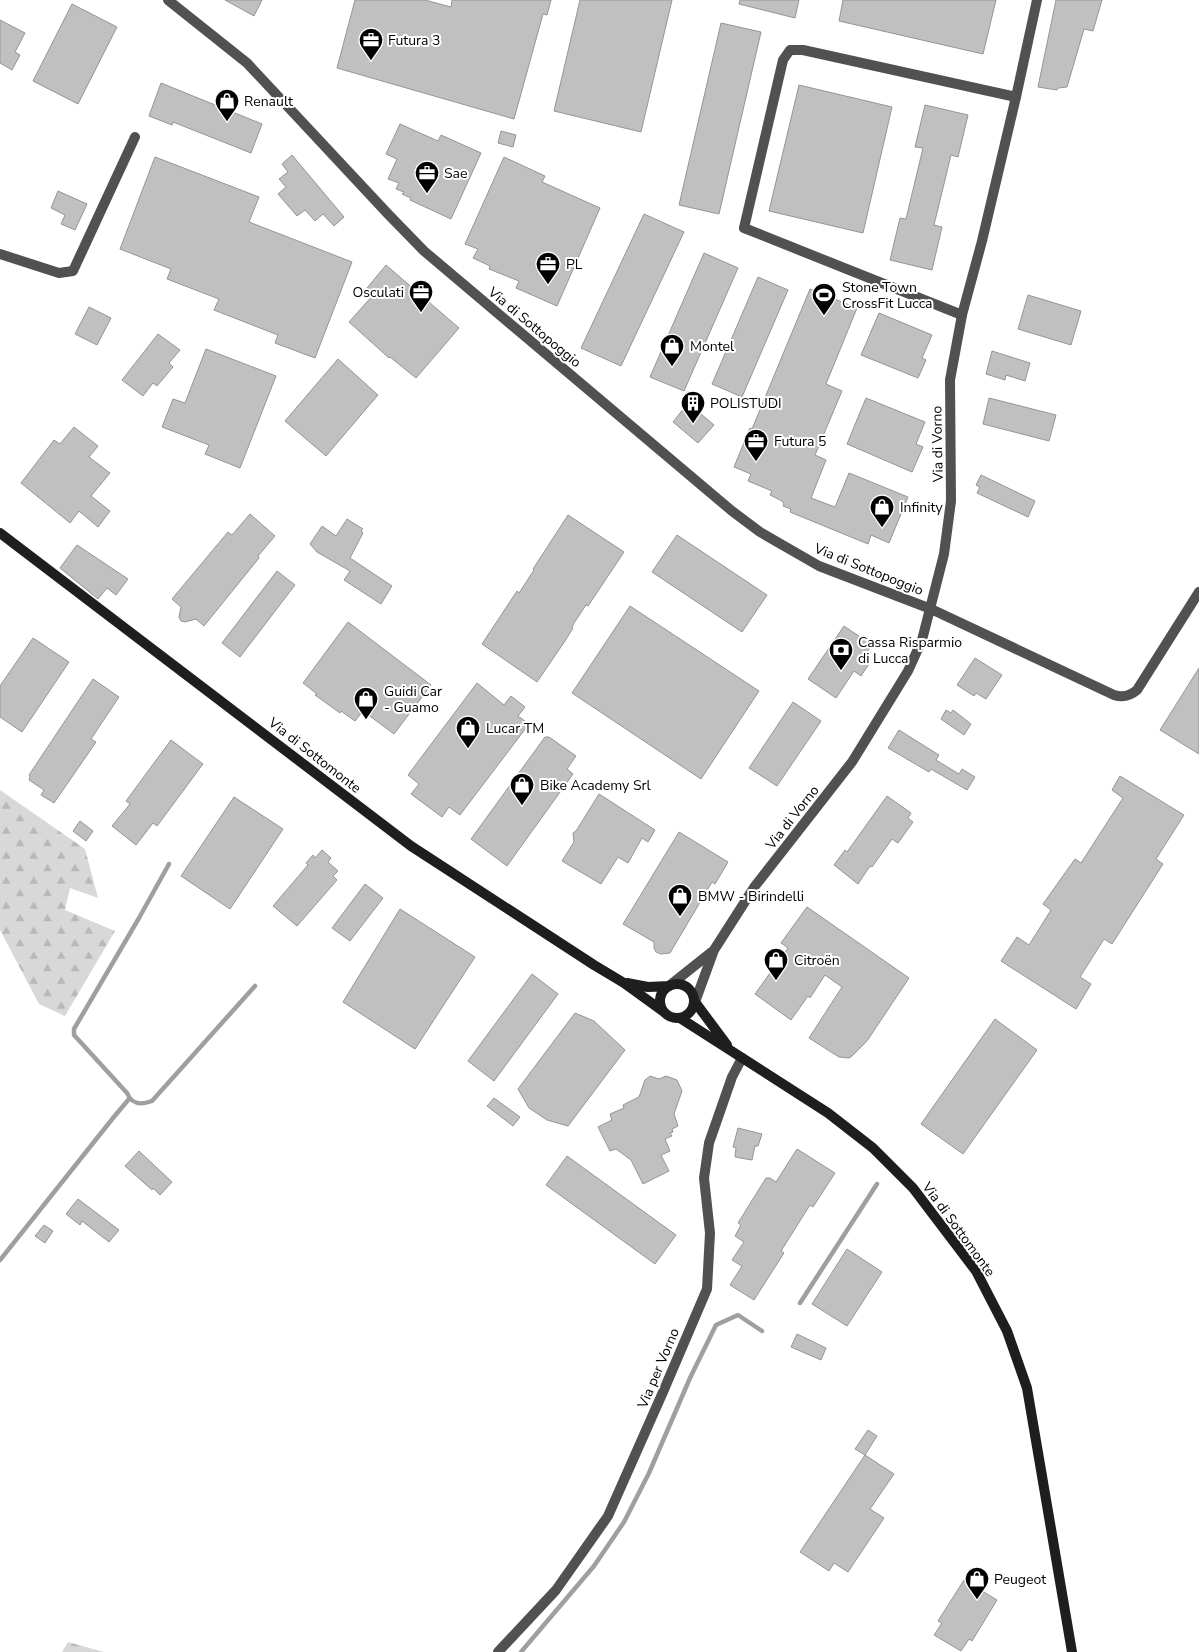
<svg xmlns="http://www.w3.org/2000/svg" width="1199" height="1652" font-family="'Nunito Sans',sans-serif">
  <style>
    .forest { fill: url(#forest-firs) }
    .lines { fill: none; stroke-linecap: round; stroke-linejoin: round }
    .stream { stroke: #9f9f9f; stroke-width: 4.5 }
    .building { fill: #c0c0c0; stroke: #959595 }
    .minor { stroke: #515151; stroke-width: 10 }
    .tertiary { stroke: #515151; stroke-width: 10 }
    .secondary { stroke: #1e1e1e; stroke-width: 10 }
    .labels { text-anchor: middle; stroke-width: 4; stroke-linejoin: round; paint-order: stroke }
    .poi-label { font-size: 14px; fill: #000; stroke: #fff; text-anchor: start }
    .street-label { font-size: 14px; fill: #000; stroke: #fff }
  </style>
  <defs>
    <pattern id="forest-firs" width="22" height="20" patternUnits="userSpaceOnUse" patternTransform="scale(1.25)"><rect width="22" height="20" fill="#d8d8d8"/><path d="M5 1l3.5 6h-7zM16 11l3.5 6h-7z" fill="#b8b8b8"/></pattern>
  </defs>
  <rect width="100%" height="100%" fill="#fff"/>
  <path class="forest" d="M0,790L85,849L98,898L70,888L65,910L115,931L65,1016L39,1004L0,930Z
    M68,1642L104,1652H62Z"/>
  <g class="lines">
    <path class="stream" d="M169,864L139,918L74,1029V1035L127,1093C132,1105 141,1105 152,1101L255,986
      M0,1260L113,1118L129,1099
      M800,1303L877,1184
      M521,1652L594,1566L624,1522L649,1473L690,1378L716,1325L738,1315L762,1331"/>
  </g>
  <path class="building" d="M225,0H262L254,16Z
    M355,0H425L451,7L452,0H551L547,15L543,14L514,119L337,68Z
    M580,0H672L641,132L554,111Z
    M740,0H799L795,18L739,4Z
    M843,0H996L983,54L839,21Z
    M1056,0H1102L1093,31L1084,29L1067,87L1058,88L1057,90L1038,87Z
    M72,4L117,27L78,104L33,81Z
    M0,20L25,33L15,52L20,55L12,70L0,63Z
    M721,23L761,32L719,214L679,205Z
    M161,83L262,124L251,153L173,122L172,125L149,116Z
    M799,85L892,107L863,233L769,211Z
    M925,105L968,115L958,157L951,155L934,225L942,227L932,270L890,260L900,218L906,219L923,148L915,147Z
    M400,124L438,141L441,135L481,153L451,219L410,200L411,198L402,194L404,192L396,189L399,183L388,179L397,159L386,154Z
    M501,131L516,135L513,147L498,143Z
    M292,155L344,217L334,226L323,214L315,221L305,210L297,216L278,194L286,187L279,179L288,172L282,164Z
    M155,157L259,197L249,222L352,262L315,358L275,343L278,335L214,310L219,299L167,279L171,269L120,249Z
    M504,157L545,176L542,182L600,208L557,306L516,288L519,281L489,269L490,266L473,258L478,249L465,244Z
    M58,191L87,204L75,230L61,224L65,215L51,208Z
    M644,214L684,232L621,366L581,348Z
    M704,253L738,268L684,391L650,377Z
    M386,265L459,328L416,378L390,357L389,358L349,322L374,294L367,288Z
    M758,277L788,290L742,397L712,384Z
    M810,289L857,308L826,384L842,391L815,455L826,460L811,498L835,507L849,473L908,497L889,543L871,535L868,544L790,512L791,509L783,506L784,504L782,501L770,495L772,491L748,481L751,474L734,467L750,428L752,429Z
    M1028,295L1081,311L1071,345L1018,329Z
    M89,307L111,318L97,345L75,334Z
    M879,313L932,335L922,358L926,360L918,378L861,355Z
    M158,334L180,350L169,363L173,367L157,386L153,383L143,396L122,380Z
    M206,349L276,376L240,468L205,454L209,445L162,427L173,399L185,403Z
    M992,351L1030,363L1025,381L1006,375L1005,380L986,374Z
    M338,359L378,395L326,456L285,421Z
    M866,398L925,422L916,444L923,447L912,472L847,444Z
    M989,398L1056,415L1049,441L983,424Z
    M688,403L714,425L698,443L673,422Z
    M74,427L98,446L89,457L110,473L91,496L110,511L98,527L79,511L70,523L21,483L54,440L60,444Z
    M981,475L1035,501L1028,517L977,493L980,487L976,485Z
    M250,514L275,536L258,556L259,558L204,626L196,619L185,622L181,621L179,617L181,607L172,599L228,532L232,535Z
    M568,515L624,552L588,606L586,605L574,623L572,627L573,628L565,641L537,682L482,644L517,591L519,593L534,570L533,569Z
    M347,519L363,529L361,531L363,533L350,558L392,586L381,604L344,580L350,571L317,552L310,544L322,526L336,536Z
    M677,535L767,595L742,632L652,572Z
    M77,545L128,579L116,595L107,588L98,599L60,568Z
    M277,571L295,585L240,657L222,643Z
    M630,606L759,691L701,779L572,693Z
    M348,622L431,685L394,734L363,711L355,721L341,711L340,713L315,695L317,694L303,683Z
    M844,626L872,645L862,659L869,664L861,676L854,671L836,698L808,679Z
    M33,638L69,662L22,732L0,717V686Z
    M975,658L1002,675L986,699L976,693L974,696L957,685Z
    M1199,668V754L1160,730Z
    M93,679L119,697L91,739L96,742L54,803L41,795L44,790L29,780L30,776L29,775Z
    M477,683L504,705L511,696L525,707L518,716L529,724L460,815L449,807L442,817L411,794L419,784L408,775Z
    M793,702L821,721L777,786L749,768Z
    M946,710L951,713L953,710L971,724L964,735L941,719Z
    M899,730L939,755L936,760L959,774L962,769L975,777L967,790L931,769L929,772L888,748Z
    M545,737H549L576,756L567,769L573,774L507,866L471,839Z
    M171,740L203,764L157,826L153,823L136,845L112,826L130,804L126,801Z
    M1120,776L1184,815L1156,859L1163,864L1112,944L1104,939L1080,977L1091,984L1076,1009L1001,961L1017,937L1029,945L1051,910L1043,904L1075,859L1081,863L1123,798L1112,790Z
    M599,794L655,830L648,842L642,838L628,863L618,857L601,884L562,861L574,842L573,833L576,831Z
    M887,796L911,813L908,818L913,822L898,843L892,839L872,867L870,866L858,884L834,865L845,850L847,852Z
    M234,797L283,829L230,909L181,876Z
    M80,821L93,831L86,841L73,831Z
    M679,832L728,862L715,884L712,882L670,953L661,954L656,952L654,948V942L623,924Z
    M322,850L331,858L328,862L338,871L333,876L337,880L297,926L273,906L308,865L306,863L313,855L315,858Z
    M365,884L383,898L350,941L332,928Z
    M807,907L909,978L867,1041L851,1057L848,1058L839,1057L809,1038L842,987L825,975L810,998L808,996L791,1020L755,994L788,948L781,943Z
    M400,909L475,957L415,1049L343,1002Z
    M532,974L558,994L494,1081L468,1061Z
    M575,1013L594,1021L625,1050L568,1126L547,1120L529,1108L518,1089Z
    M995,1019L1037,1050L963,1154L921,1124Z
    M650,1076L659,1079L666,1076L677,1080L682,1091L674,1114L678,1126L672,1129L673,1132L670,1133L672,1136L665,1139L670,1151L661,1155L669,1171L643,1184L631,1160L616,1149L610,1151L598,1127L612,1120L610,1114L624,1108L623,1105L639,1097L645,1080Z
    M494,1098L520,1117L513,1126L487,1106Z
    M738,1128L762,1134L758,1146H755L752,1160L735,1157L736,1148L733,1147Z
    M797,1149L835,1173L813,1207L810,1205L781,1251L784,1253L754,1300L730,1285L742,1266L732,1260L744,1242L735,1236L741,1225L738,1223L766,1178H770L776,1182Z
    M139,1151L172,1182L160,1195L153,1188L152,1190L125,1166Z
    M567,1156L676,1235L655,1264L546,1185Z
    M78,1199L119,1230L109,1242L82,1221L80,1225L66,1214Z
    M44,1225L53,1231L45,1243L35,1236Z
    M847,1249L882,1272L847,1326L812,1304Z
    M797,1334L826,1348L821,1360L791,1347Z
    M868,1430L877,1436L865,1455L855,1449Z
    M865,1455L894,1474L870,1509L884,1518L848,1572L834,1563L829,1571L800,1552Z
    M964,1580L997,1600L972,1641L969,1639L961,1651L934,1635L942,1623L938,1621Z"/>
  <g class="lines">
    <path class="minor" d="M168,0L247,63L388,214L424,251L732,511L760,532L819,566L931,609L1114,695C1123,698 1130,696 1137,690L1199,592
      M0,254L59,273L73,271L135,137
      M962,315L744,228L783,60L790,50H803L1016,97
      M498,1652L556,1590L608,1516L663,1392L707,1289L710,1233L704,1178L709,1143L732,1077L742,1058"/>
    <path class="tertiary" d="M669,986L713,951
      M695,1002L714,950L755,886L852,762L908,671L922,640L944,554L951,501L950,380L962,315L982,241L1016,97L1037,0"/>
    <path class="secondary" d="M0,533L411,846L594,965L624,983L664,1012
      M627,983L648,987L669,986
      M660 1001a17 17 0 1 1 34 0a17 17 0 1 1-34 0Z
      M695,1002L727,1045
      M680,1018L828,1113L873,1148L913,1188L976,1271L1007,1331L1027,1388L1072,1652"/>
  </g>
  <defs>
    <symbol id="office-pin" viewBox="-11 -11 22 30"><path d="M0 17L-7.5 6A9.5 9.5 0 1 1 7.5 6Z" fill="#000" stroke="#fff"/><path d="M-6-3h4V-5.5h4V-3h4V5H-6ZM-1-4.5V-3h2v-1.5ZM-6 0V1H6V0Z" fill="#fff"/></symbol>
    <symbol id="shop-pin" viewBox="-11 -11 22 30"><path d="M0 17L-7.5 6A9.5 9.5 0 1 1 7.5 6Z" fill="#000" stroke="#fff"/><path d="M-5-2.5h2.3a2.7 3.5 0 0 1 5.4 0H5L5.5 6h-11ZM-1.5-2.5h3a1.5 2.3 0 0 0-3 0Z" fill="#fff"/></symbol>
    <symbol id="stadium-pin" viewBox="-11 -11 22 30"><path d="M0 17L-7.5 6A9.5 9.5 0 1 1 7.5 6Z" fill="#000" stroke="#fff"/><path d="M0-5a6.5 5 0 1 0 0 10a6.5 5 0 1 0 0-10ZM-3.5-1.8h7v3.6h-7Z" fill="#fff"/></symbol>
    <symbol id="building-pin" viewBox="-11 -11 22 30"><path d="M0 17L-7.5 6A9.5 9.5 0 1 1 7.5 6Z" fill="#000" stroke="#fff"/><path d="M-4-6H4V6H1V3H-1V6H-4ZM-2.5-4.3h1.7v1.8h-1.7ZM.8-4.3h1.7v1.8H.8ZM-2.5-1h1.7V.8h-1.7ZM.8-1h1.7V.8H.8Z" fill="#fff"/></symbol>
    <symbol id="bank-pin" viewBox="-11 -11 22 30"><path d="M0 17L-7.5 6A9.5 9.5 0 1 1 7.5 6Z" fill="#000" stroke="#fff"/><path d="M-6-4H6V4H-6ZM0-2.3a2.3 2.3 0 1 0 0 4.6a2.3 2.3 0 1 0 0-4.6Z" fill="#fff"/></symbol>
  </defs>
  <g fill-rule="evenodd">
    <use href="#office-pin" x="357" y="26" width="28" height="38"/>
    <use href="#shop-pin" x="213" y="87" width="28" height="38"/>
    <use href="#office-pin" x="413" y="159" width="28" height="38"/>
    <use href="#office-pin" x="534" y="250" width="28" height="38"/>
    <use href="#office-pin" x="407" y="278" width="28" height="38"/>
    <use href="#stadium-pin" x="810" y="281" width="28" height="38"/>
    <use href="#shop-pin" x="658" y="332" width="28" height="38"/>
    <use href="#building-pin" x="679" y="389" width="28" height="38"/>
    <use href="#office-pin" x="742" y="427" width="28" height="38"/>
    <use href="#shop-pin" x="868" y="493" width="28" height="38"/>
    <use href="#bank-pin" x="827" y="636" width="28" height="38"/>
    <use href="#shop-pin" x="352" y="685" width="28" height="38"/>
    <use href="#shop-pin" x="454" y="714" width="28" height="38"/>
    <use href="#shop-pin" x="508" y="771" width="28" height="38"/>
    <use href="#shop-pin" x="666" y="882" width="28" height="38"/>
    <use href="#shop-pin" x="762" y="946" width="28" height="38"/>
    <use href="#shop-pin" x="963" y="1565" width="28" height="38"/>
  </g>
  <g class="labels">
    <g class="poi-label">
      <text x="388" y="45">Futura 3</text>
      <text x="244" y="106">Renault</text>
      <text x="444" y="178">Sae</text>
      <text x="566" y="269">PL</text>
      <text x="842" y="292">Stone Town<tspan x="842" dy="16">CrossFit Lucca</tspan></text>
      <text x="404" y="297" text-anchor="end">Osculati</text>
      <text x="690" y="351">Montel</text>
      <text x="710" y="408">POLISTUDI</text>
      <text x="774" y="446">Futura 5</text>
      <text x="900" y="512">Infinity</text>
      <text x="858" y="647">Cassa Risparmio<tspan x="858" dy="16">di Lucca</tspan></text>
      <text x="384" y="696">Guidi Car<tspan x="384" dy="16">- Guamo</tspan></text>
      <text x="486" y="733">Lucar TM</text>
      <text x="540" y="790">Bike Academy Srl</text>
      <text x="698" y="901">BMW - Birindelli</text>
      <text x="794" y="965">Citroën</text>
      <text x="994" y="1584">Peugeot</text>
    </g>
    <g class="street-label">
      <text transform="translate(535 327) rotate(40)" y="5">Via di Sottopoggio</text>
      <text transform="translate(937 444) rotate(-91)" y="5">Via di Vorno</text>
      <text transform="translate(869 569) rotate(22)" y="5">Via di Sottopoggio</text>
      <text transform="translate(315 755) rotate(38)" y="5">Via di Sottomonte</text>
      <text transform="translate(792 817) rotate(-52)" y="5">Via di Vorno</text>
      <text transform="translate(959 1229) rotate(54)" y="5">Via di Sottomonte</text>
      <text transform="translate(658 1368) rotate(-67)" y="5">Via per Vorno</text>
    </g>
  </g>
</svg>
